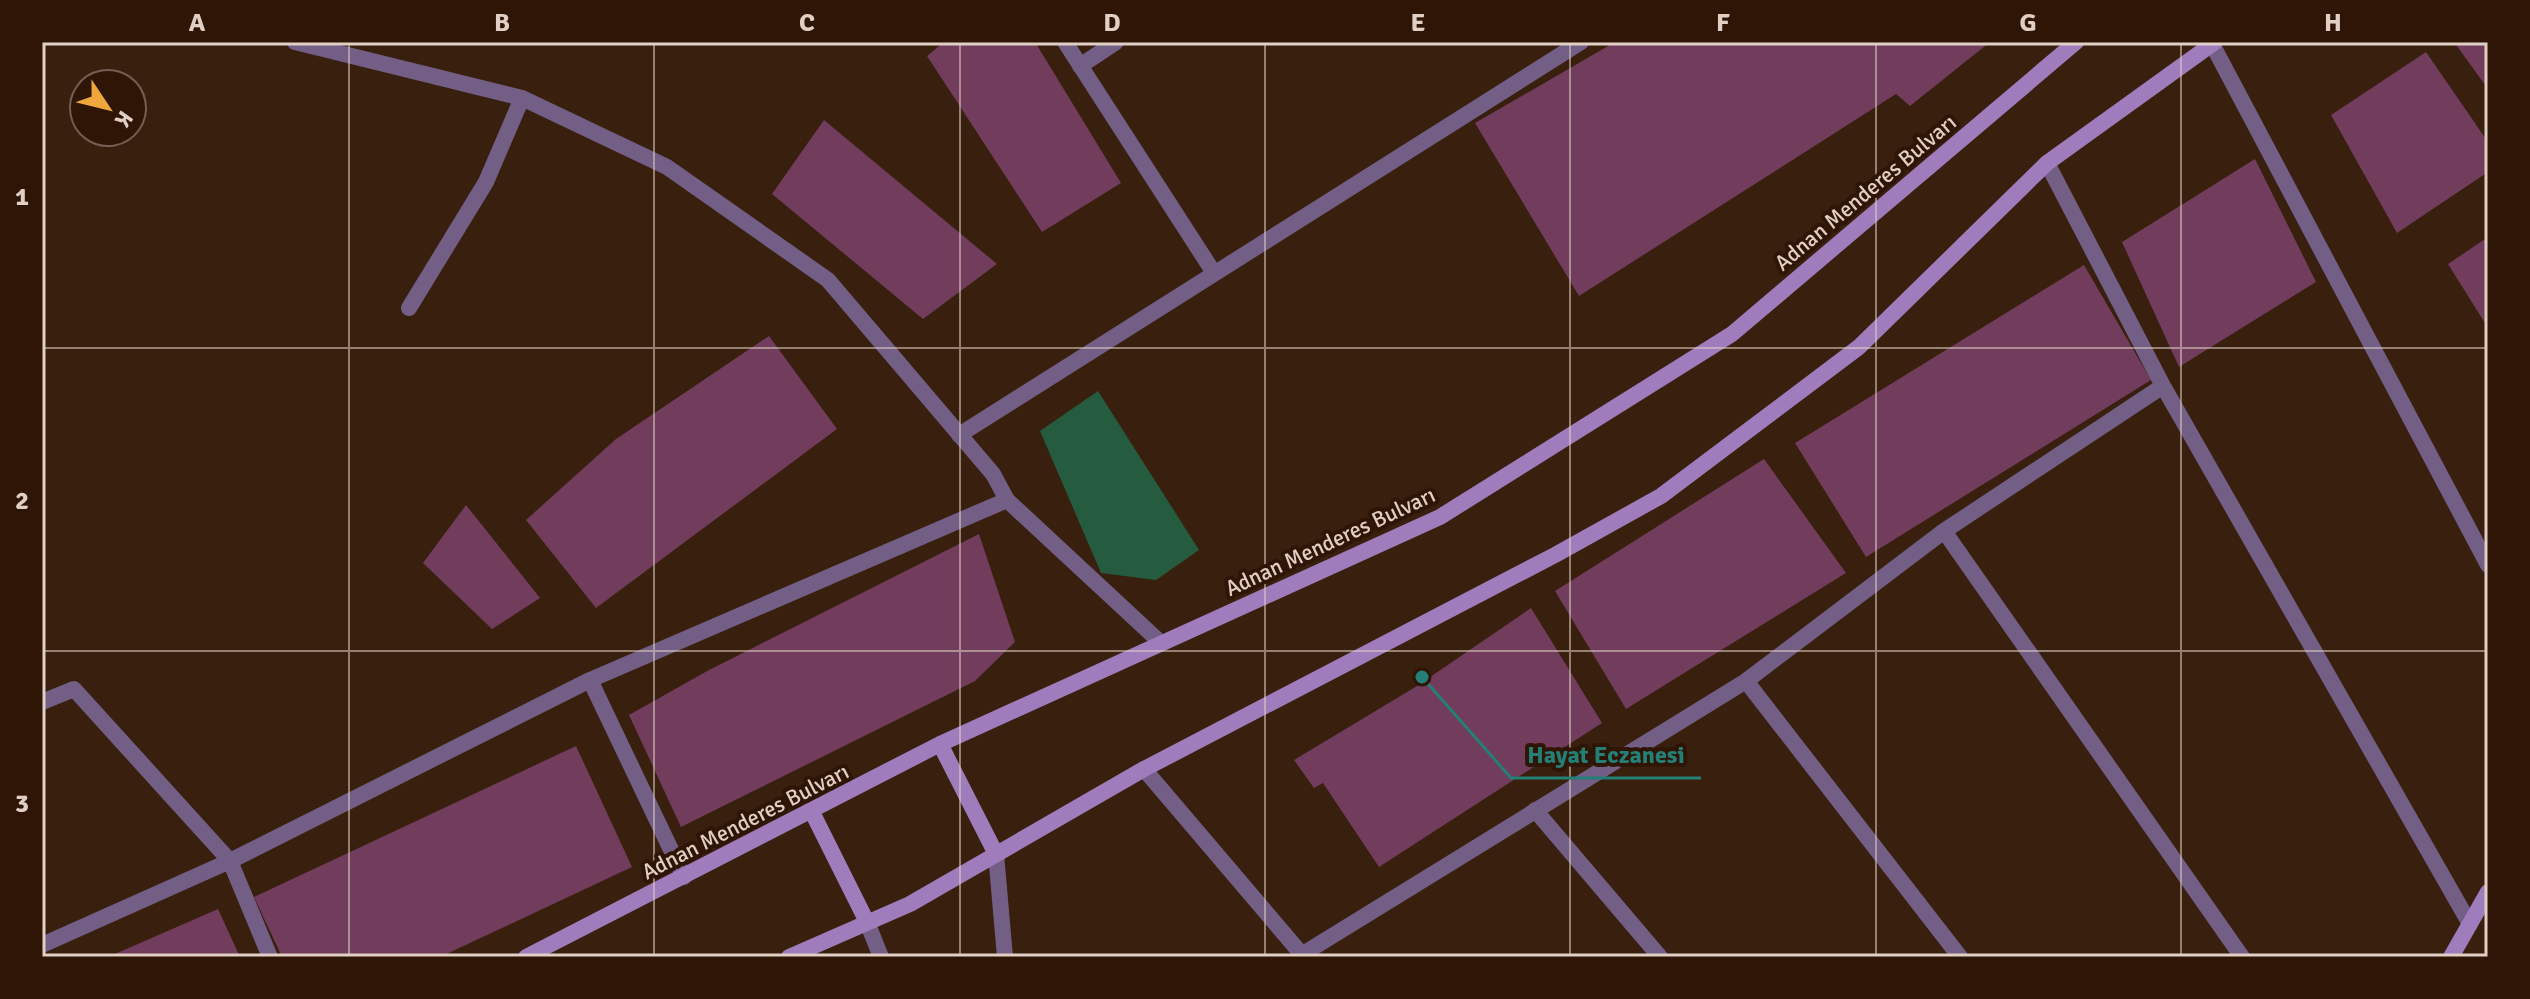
<svg xmlns="http://www.w3.org/2000/svg" width="2530" height="999" font-family="Signika,sans-serif">
  <style>
    .green { fill: #255c3f }
    .building { fill: #723c5c }
    .lines { fill: none; stroke-linecap: round; stroke-linejoin: round }
    .street { stroke: #735e86; stroke-width: 16 }
    .secondary { stroke: #9f7dbd; stroke-width: 16 }
    .grid { fill: none; stroke: #e1cfc5; stroke-width: 2; stroke-opacity: 0.55 }
    .labels { text-anchor: middle; stroke-width: 8; stroke-linejoin: round; paint-order: stroke }
    .street-label { font-size: 22px; fill: #e1cfc5; stroke: #2e1505 }
    .leader { fill: none; stroke: #247f77; stroke-width: 3 }
    .callout-dot { fill: #247f77; stroke: #2e1505; stroke-width: 3 }
    .callout-label { font-size: 24px; text-anchor: middle; font-weight: bold; fill: #247f77; stroke: #2e1505; stroke-width: 8; stroke-linejoin: round; paint-order: stroke }
    .neatline { fill: none; stroke: #e1cfc5; stroke-width: 3 }
    .grid-label { font-size: 26px; text-anchor: middle; font-weight: bold; fill: #e1cfc5 }
  </style>
  <rect width="100%" height="100%" fill="#381f0e"/>
  <path class="green" d="M1098,391L1199,550L1156,580L1101,573L1040,431Z"/>
  <path class="building" d="M944,42H1035L1121,183L1042,232L927,56Z
    M1615,42H1990L1910,106L1896,94L1579,296L1475,123Z
    M2454,42H2488V89Z
    M2426,52L2488,142V172L2397,233L2331,115Z
    M824,120L997,264L923,319L772,194Z
    M2255,159L2316,282L2179,367L2122,242Z
    M2488,237V328L2448,264Z
    M2084,265L2151,380L1866,557L1795,443Z
    M769,336L837,429L596,608L526,520L616,439Z
    M1764,459L1846,573L1626,709L1555,591Z
    M466,505L540,598L492,629L423,563Z
    M979,534L1015,642L975,681L681,827L629,715L709,670Z
    M1531,608L1602,723L1379,867L1323,783L1314,788L1294,760L1417,686Z
    M576,746L632,867L440,957H282L254,897Z
    M218,909L240,957H108Z"/>
  <g class="lines">
    <path class="street" d="M295,42L522,98L667,167L828,280L993,474L1007,500L1161,643
      M1065,42L1214,273
      M2212,44L2488,565
      M1080,66L1116,42
      M2047,163L2163,386L2470,924
      M409,308L486,182L522,98
      M959,435L1581,42
      M1944,531L2242,957
      M590,680L684,877
      M1746,681L1960,957
      M42,702L74,689L230,861L270,957
      M1144,769L1304,957
      M1535,810L1660,957
      M996,854L1005,957
      M867,922L881,957
      M42,945L230,861L590,680L1007,500
      M1298,957L1746,681L1944,531L2163,386"/>
    <path class="secondary" d="M940,744L996,854
      M812,812L867,922
      M526,957L940,744L1440,517L1732,334L2076,42
      M789,957L910,904L1144,769L1555,555L1661,496L1859,347L2047,163L2215,42
      M2451,957L2488,892"/>
  </g>
  <path class="grid" d="M349,42V957M654,42V957M960,42V957M1265,42V957M1570,42V957M1876,42V957M2181,42V957M42,348H2488M42,651H2488"/>
  <g class="labels">
    <g class="street-label">
      <text transform="translate(1865 192) rotate(-40)" y="8">Adnan Menderes Bulvarı</text>
      <text transform="translate(1330 541) rotate(-25)" y="8">Adnan Menderes Bulvarı</text>
      <text transform="translate(745 821) rotate(-27)" y="8">Adnan Menderes Bulvarı</text>
    </g>
  </g>
  <path class="leader" d="M1422 677L1511 778H1701"/>
  <circle class="callout-dot" cx="1422" cy="677" r="8"/>
  <g class="callout-label">
    <text x="1606" y="763">Hayat Eczanesi</text>
  </g>
  <rect width="2530" height="999" fill="none" stroke="#2e1505" stroke-width="88"/>
  <g transform="translate(108 108) rotate(125)"><circle r="38" fill="#2e1505" stroke="#765f52" stroke-width="2"/>
  <path d="M0-6L14 30L0 20L-14 30Z" fill="#efa73d"/>
  <text y="-12" font-size="22" font-weight="bold" text-anchor="middle" fill="#e1cfc5">K</text>
  </g>
  <rect x="44" y="44" width="2442" height="911" class="neatline"/>
  <g class="grid-label">
    <text x="197" y="31">A</text>
    <text x="502" y="31">B</text>
    <text x="807" y="31">C</text>
    <text x="1112" y="31">D</text>
    <text x="1418" y="31">E</text>
    <text x="1723" y="31">F</text>
    <text x="2028" y="31">G</text>
    <text x="2333" y="31">H</text>
    <text x="22" y="205">1</text>
    <text x="22" y="509">2</text>
    <text x="22" y="812">3</text>
  </g>
</svg>
